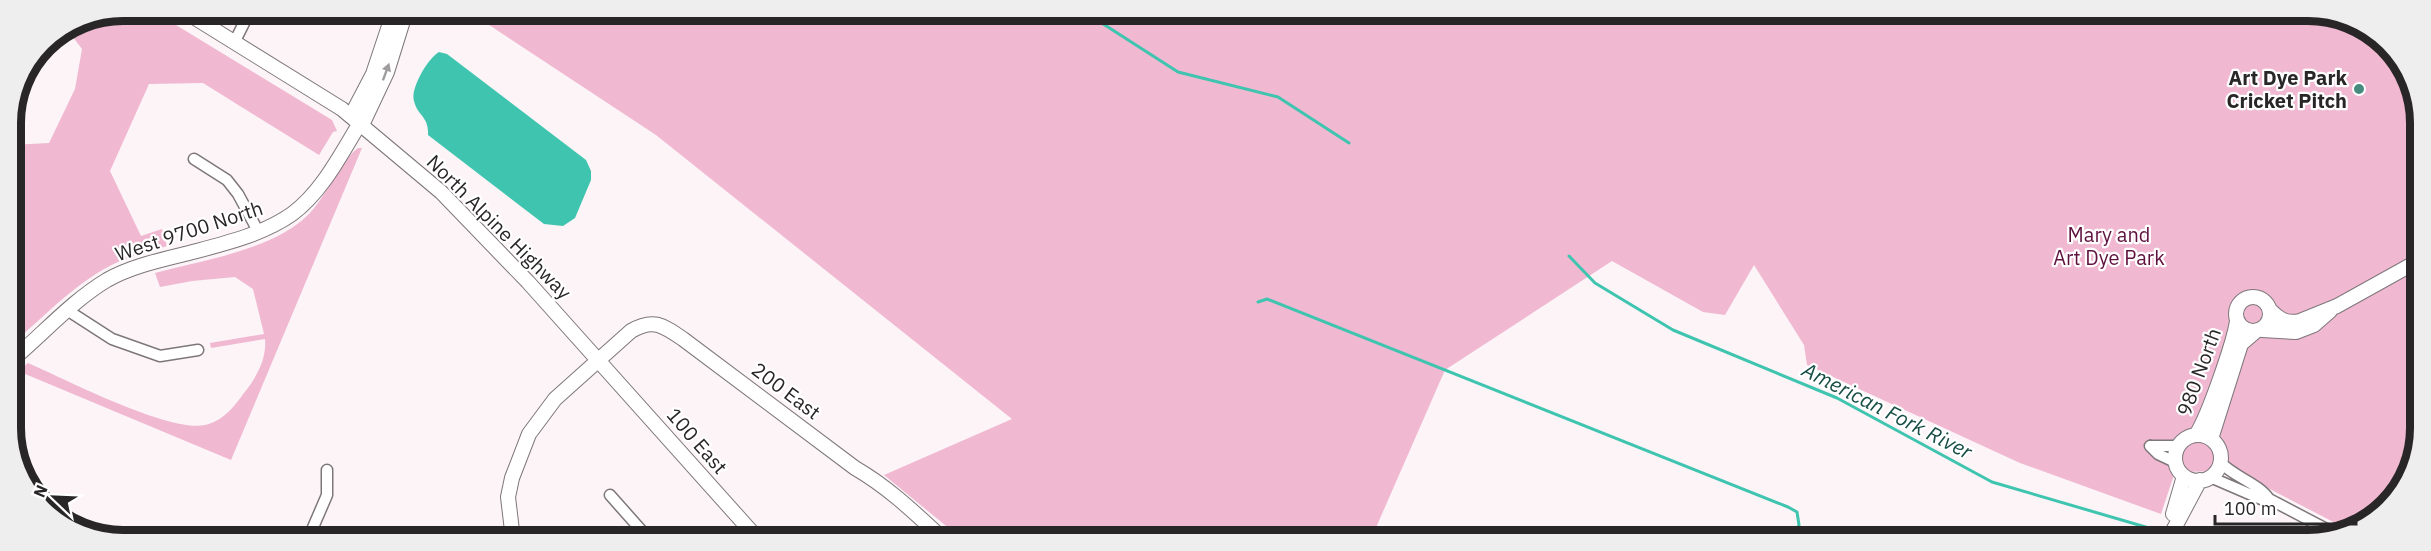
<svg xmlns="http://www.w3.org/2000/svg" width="2431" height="551" font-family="'IBM Plex Sans',sans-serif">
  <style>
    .green { fill: #f0b8d1 }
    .water { fill: #3fc5af }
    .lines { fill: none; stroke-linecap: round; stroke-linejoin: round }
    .stream { stroke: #3fc5af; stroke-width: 3 }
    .street-casing { stroke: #7e777a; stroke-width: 13 }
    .secondary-casing { stroke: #7e777a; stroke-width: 16 }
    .street { stroke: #fff; stroke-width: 10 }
    .secondary { stroke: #fff; stroke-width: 14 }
    .oneway { fill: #9f9d9e }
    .poi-dot { fill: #478b7e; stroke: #fff; stroke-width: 2 }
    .labels { text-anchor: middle; stroke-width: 4.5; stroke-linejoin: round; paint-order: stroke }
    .poi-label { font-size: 20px; font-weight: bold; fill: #292627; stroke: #fff; text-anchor: end }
    .street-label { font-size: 20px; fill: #292627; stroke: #fff }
    .park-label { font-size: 20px; fill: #60123f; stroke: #fff }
    .water-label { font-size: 21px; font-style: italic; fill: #164d44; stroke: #fff }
    .rim { fill: none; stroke: #292627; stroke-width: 8 }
  </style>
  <rect width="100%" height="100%" fill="#fcf4f7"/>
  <path class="green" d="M123,11H153L332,120L337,131L333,132L319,155L203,83L149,84L110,171L141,236L162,229L167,246C151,251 134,255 118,262C78,280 45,316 12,344L11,145L49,143L75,89L82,49L66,28L80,19Z
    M468,11L2330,13L2387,43L2418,101V450L2382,513L2345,528L2235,471L2175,472L2161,514L2020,463L1807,365L1804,345L1754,265L1725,315L1703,312L1612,261L1445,370L1371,539H962L884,475L1012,419L656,135Z
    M358,148H362L231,460L18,371L28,363C65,379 169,433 205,425C223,421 234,407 244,393C256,378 267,359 265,339L211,348L210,343L264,334L253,289L235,277L192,281L160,287L155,273C204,260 273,250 309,214C324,199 345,156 358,148Z"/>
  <path class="water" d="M439,52L447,54L586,160L591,171V180L575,218L563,226L544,224L428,135C429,116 418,117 414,101C410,89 428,58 439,52Z"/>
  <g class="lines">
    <path class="stream" d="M1083,11L1178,72L1278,97L1349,143
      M11,231L20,244
      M1569,256L1595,283L1673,330L1837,398L1992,482L2149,528L2166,535
      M1258,302L1267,299L1788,507L1797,512L1799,525L1792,540"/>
    <defs>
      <path id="street" d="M235,41L250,11
        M194,159L227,180L238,194L258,231
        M67,310L112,339L160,356L198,350
        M2150,446L2158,454L2175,462
        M2150,446H2178
        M2220,462C2234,477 2258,483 2269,499L2334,533
        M2210,477L2261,499H2269
        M610,495L649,539
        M308,539L327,495V470"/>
      <path id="secondary" d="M184,11L342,109L441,192L528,282L758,539
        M351,116L373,74L394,11
        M362,125L387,72L406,11
        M2236 314a17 17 0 1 1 34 0a17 17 0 1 1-34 0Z
        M2270,310C2279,319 2286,324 2300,321L2337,306L2418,261
        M2262,330L2296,332L2314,325L2330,311
        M12,360C43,334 72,301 107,280C132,266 161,260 189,253C223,244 262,235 292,214C322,192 341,154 360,123
        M2196,435C2208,417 2234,342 2237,321
        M2175 458a23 23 0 1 1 46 0a23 23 0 1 1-46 0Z
        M2211,439L2241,344L2255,332
        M2173,514L2184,476
        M513,539L508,497L512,478L529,434L555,399L631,331C653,318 663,325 683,339L855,468C888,487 915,513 943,539
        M2168,540L2200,480"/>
    </defs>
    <use href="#street" class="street-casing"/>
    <use href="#secondary" class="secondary-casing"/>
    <use href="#street" class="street"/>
    <use href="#secondary" class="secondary"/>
  </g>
  <defs><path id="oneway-solid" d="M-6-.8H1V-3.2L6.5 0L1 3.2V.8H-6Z" transform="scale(1.5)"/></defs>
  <use class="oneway" href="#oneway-solid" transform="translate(386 72) rotate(-70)"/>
  <circle class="poi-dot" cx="2359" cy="89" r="6"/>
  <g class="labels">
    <g class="poi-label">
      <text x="2347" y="85">Art Dye Park<tspan x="2347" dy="23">Cricket Pitch</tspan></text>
    </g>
    <g class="street-label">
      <text transform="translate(499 227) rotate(45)" y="7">North Alpine Highway</text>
      <text transform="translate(189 231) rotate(-18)" y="7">West 9700 North</text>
      <text transform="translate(2199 372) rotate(-70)" y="7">980 North</text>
      <text transform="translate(786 391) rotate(37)" y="7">200 East</text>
      <text transform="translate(697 441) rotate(49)" y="7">100 East</text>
    </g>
    <g class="park-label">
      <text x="2109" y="242">Mary and<tspan x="2109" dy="23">Art Dye Park</tspan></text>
    </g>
    <g class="water-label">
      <text transform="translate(1887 411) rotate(27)" y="7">American Fork River</text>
    </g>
  </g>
  <path d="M0 0H2431V551H0ZM123 21H2308A102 102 0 0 1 2410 123V428A102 102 0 0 1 2308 530H123A102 102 0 0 1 21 428V123A102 102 0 0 1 123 21Z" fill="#eee" fill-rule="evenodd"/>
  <path class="rim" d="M123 21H2308A102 102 0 0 1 2410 123V428A102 102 0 0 1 2308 530H123A102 102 0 0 1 21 428V123A102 102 0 0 1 123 21Z"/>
  <g transform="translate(54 497) rotate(293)" stroke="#ffffff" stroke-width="4.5" paint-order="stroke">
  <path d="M0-4.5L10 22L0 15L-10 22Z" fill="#292627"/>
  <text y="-9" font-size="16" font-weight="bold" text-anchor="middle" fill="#292627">N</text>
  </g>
  <path d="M2215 515v9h141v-9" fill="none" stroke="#292627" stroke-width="3"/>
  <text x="2224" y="515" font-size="18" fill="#292627" stroke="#ffffff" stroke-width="4.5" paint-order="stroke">100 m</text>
</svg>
